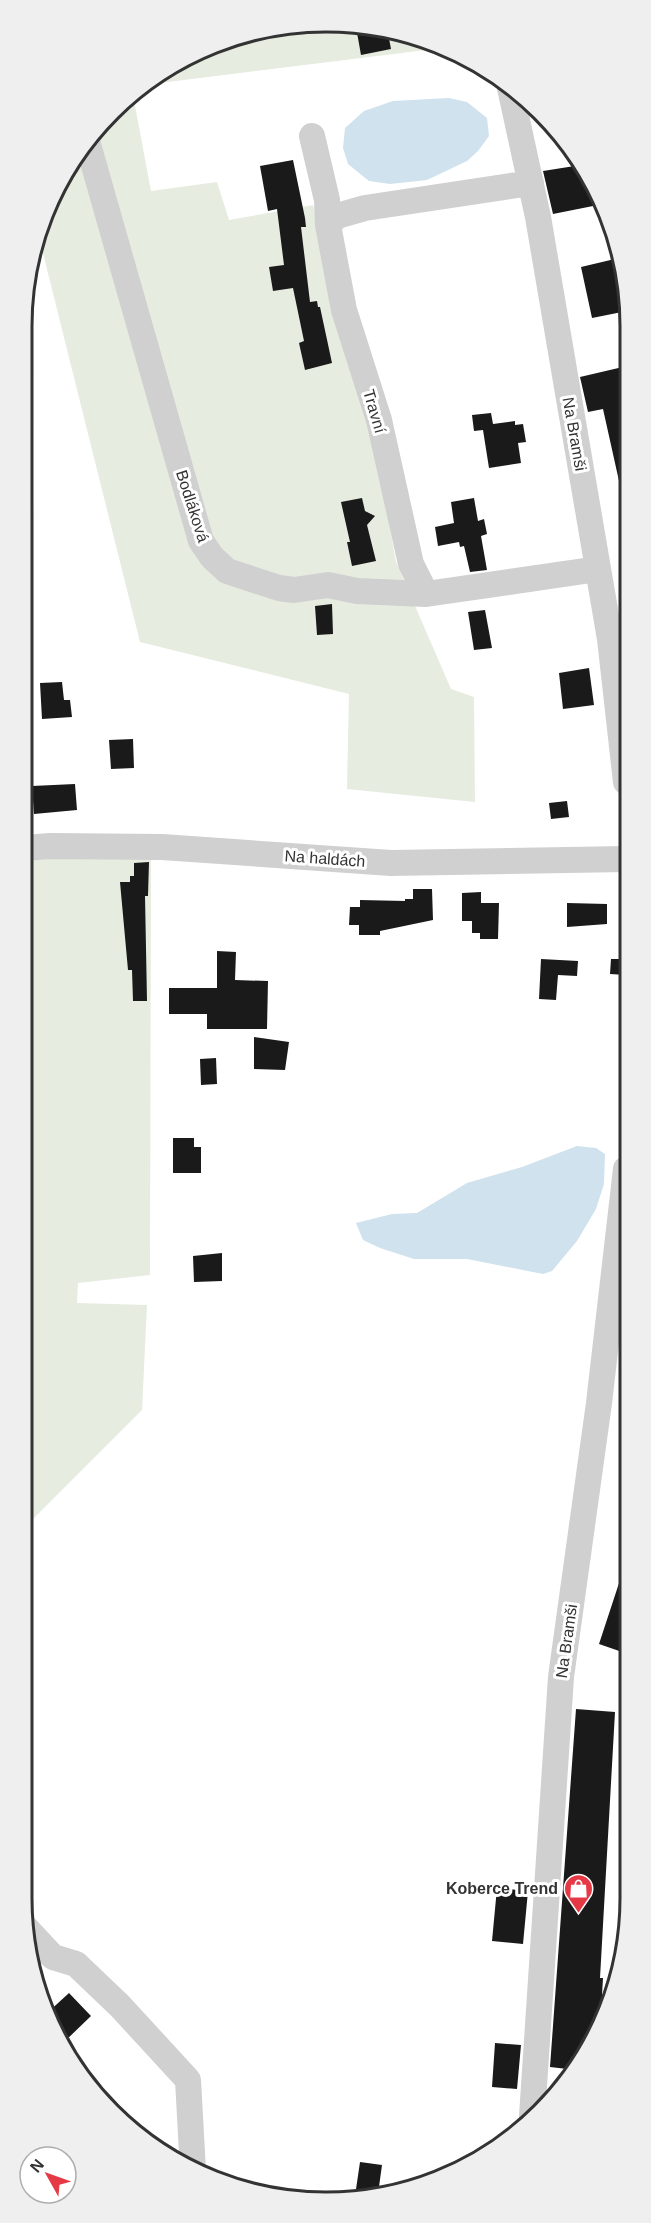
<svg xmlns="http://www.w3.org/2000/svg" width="651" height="2223" font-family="Helvetica,sans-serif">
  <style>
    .green { fill: #e6ecdf }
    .water { fill: #cfe2ee }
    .building { fill: #1a1a1a }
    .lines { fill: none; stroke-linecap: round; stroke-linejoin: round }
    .minor { stroke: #d0d0d0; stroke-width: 26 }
    .labels { text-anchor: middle; stroke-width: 6; stroke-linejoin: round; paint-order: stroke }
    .street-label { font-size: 16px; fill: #333; stroke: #fff }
    .poi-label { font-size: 16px; font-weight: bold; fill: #333; stroke: #fff; text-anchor: end }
    .rim { fill: none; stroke: #333; stroke-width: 3 }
  </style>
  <rect width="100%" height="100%" fill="#fff"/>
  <path class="green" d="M266,27H385L442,48L144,85L156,73Z
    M133,95L151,191L217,182L229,220L313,205L372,431L396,562L451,689L474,697L475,802L347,789L349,694L140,642L39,237L72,157Z
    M82,856H151L150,1275L78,1283L77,1303L147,1305L142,1410L22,1530L25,861Z"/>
  <path class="water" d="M449,98L467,102L487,118L489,136L478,151L467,161L427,180L390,184L369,181L348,164L343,148L345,128L364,111L393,101Z
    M577,1146L596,1148L605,1154L604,1184L596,1209L577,1241L552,1271L543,1274L467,1259H414L380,1248L363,1240L356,1223L392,1214L417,1213L467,1183L522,1167Z"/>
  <path class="building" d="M356,27L387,28L391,49L361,55Z
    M293,160L305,218L306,227H301L310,302L317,301L318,307H320L332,363L305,370L299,343L304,341L293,288L273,291L269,267L284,265L277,209L268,211L260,166Z
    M581,165L599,191L603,204L553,214L543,171Z
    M619,258L627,286V311L592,318L581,267Z
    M627,366V489L621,490L603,409L588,412L580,377Z
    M491,413L493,424L515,421V425L523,424L526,442L518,443L521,463L489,468L483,430L474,431L472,415Z
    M362,498L365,511L375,516L367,525L376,561L352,566L347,542H350L341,502Z
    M474,498L478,521L484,519L487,534L481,536L487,570L470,572L464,546L460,547L459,542L438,546L435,527L454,523L451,502Z
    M332,604L333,634L317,635L315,606Z
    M485,610L492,648L474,650L468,612Z
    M589,668L594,705L563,709L559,673Z
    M62,682L64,700H70L72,717L42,719L40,683Z
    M133,739L134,768L111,769L109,740Z
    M75,784L77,810L34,814L32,786Z
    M567,801L569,817L551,819L549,803Z
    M149,862L148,896H145L147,1001H133L132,970H128L120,882H130V876H134V863Z
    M413,889H432L433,920L380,931V935H359V925H349L350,907H360V900L405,901V899H413Z
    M481,892V903H499L498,939H480V933H472V921H462V893Z
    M567,903L607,904V924L567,927Z
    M217,951L236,952L235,980L268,981L267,1029H207V1014H169V988H217Z
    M541,959L578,961L577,976L558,975L556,1000L539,999Z
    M611,959H626V975L610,974Z
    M254,1037L289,1042L285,1070L254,1069Z
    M216,1058L217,1084L201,1085L200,1059Z
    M173,1138H194V1147H201V1173H173Z
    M222,1253V1281L194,1282L193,1256Z
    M622,1574H625V1653L599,1644Z
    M576,1709L615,1712L600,1978H603L601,2012L579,2066L576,2070L550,2067Z
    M497,1888L528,1891L523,1944L492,1941Z
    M69,1993L91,2016L63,2043L45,2015Z
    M495,2043L521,2045L517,2089L492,2087Z
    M360,2162L382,2165L378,2194L355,2196Z"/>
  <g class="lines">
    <path class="minor" d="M510,88L538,217L610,639L626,782
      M312,136L327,200L328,225
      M87,141L201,541L212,557L227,571L279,588L294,590L328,585L357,591L426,594L598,569
      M426,594L411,564L379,420L344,310L328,225L337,216L365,208L531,183
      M25,848L50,846L162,847L391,863L626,859
      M27,1929L53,1957L76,1964L120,2006L188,2080L193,2171
      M532,2116L561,1677L599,1403L626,1169"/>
  </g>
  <defs>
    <symbol id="shop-pin" viewBox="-11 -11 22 30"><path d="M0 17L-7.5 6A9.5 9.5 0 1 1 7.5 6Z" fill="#e63946" stroke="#fff"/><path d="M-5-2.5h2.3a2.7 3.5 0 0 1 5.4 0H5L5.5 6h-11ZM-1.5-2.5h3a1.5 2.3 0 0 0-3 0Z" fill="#fff"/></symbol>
  </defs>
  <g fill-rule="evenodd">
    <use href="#shop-pin" x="562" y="1872" width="33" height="45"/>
  </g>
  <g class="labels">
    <g class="street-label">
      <text transform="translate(375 411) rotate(74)" y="6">Travní</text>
      <text transform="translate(575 434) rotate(80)" y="6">Na Bramši</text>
      <text transform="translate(193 506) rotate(72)" y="6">Bodláková</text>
      <text transform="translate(325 858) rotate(4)" y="6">Na haldách</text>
      <text transform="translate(566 1641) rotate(-82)" y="6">Na Bramši</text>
    </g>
    <g class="poi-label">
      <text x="558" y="1894">Koberce Trend</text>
    </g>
  </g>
  <path d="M0 0H651V2223H0ZM326 32H326A294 294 0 0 1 620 326V1898A294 294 0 0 1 326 2192H326A294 294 0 0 1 32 1898V326A294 294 0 0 1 326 32Z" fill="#efefef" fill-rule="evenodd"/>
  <path class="rim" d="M326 32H326A294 294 0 0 1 620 326V1898A294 294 0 0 1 326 2192H326A294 294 0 0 1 32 1898V326A294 294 0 0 1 326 32Z"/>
  <g transform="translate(48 2175) rotate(310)"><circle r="28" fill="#ffffff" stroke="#adadad" stroke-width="1.5"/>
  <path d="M0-4.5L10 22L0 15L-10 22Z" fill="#e63946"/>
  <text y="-9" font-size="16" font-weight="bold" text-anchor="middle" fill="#333333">N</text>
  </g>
</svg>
